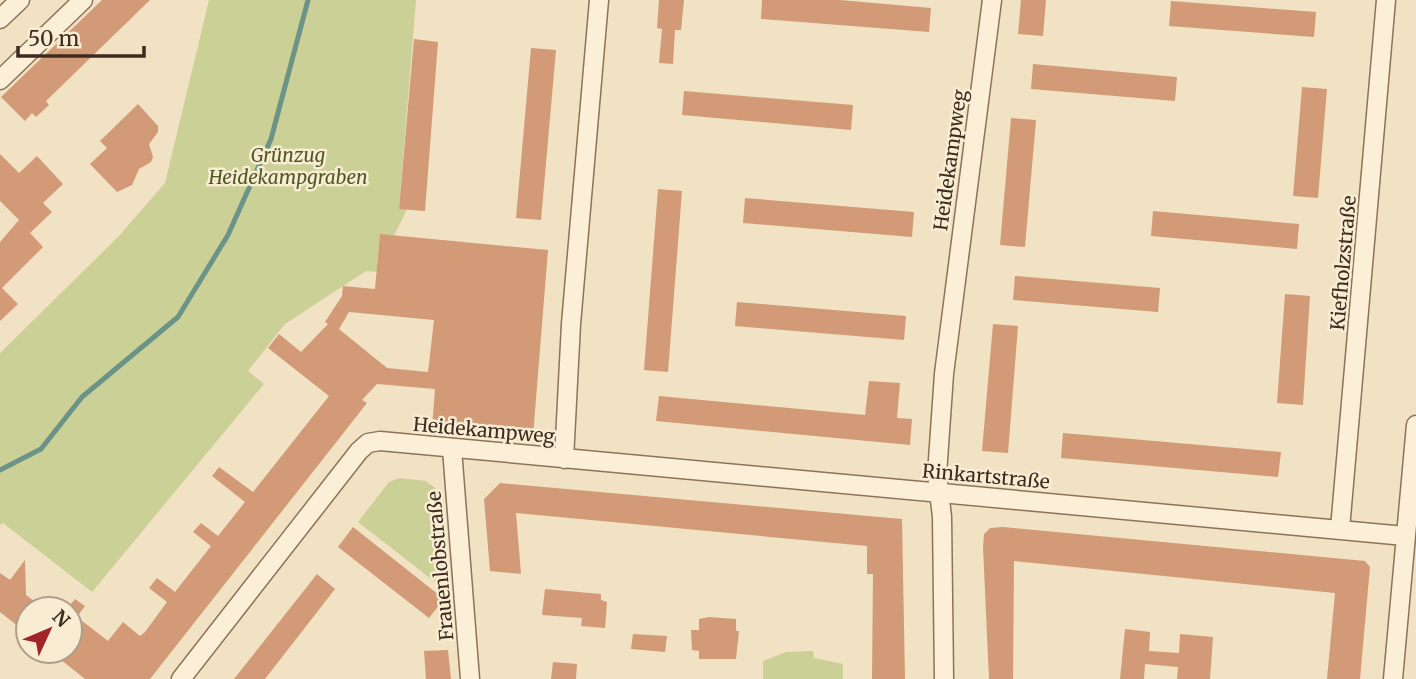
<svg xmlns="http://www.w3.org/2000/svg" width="1416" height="679" font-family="Merriweather,serif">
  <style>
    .green { fill: #cbd096 }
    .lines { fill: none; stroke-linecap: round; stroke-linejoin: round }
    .stream { stroke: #6b9388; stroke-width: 5 }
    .building { fill: #d29a77; fill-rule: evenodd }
    .minor-casing { stroke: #8d7358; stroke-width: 21 }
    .minor { stroke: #fbefd7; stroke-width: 18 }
    .labels { text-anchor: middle; stroke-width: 5; stroke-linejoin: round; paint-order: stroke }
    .park-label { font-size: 19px; font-style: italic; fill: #4d5923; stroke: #f8ecd3 }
    .street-label { font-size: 19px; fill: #3c2b1e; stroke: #f8ecd3 }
  </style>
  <rect width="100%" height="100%" fill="#f1e2c3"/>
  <path class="green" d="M209,0H416L399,208L407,209L394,236L380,235L377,264L431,276L366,271L285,324L248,371L264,384L92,592L3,523L0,525V353L118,237L165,183Z
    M399,478L426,481L435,488L444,589L358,522L389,482Z
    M813,651L814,658L843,664V679H763V661L786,652Z"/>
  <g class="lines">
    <path class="stream" d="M0,470L41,449L82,397L178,317L228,235L271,139L308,0"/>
  </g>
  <path class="building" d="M102,0H150L46,101L49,105L36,117L32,113L25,121L1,97Z
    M659,0H684L681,30H675L673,64L659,63L662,29L657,28Z
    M762,0H840L931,8L929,32L761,19Z
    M1021,0H1046L1043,36L1018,34Z
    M1171,1L1316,12L1314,37L1169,26Z
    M414,39L438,42L425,211L399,209Z
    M531,48L556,50L541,220L516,218Z
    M1033,64L1177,77L1175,101L1031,89Z
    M1302,87L1327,89L1318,198L1293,196Z
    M684,91L853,105L851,130L682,115Z
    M138,104L158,126V132L149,144L153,157L151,162L139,169L132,185L117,192L90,164L107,148L100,141Z
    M1011,118L1036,120L1025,247L1000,245Z
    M0,154L19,173L37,156L63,184L43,203L52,212L30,233L43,247L2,288L18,304L0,321V242L19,220L0,201Z
    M658,189L682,191L668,372L644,370Z
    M745,198L914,212L912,237L743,223Z
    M1153,211L1299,224L1297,249L1151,236Z
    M380,234L548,250L533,436L432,427L435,389L377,384L362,400L367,403L150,679H85L50,651H70V605L75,599L85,606L77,617L108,641L123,622L140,636L145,632L167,602L149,588L157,578L175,592L211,546L193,532L201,523L218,536L245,502L212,476L219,467L253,492L329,396L268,348L279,334L301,352L328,324L325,322L342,296L343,286L375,289ZM349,312L434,320L428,372L387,368L339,329Z
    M1015,276L1160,288L1158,312L1013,300Z
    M1285,294L1310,296L1303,405L1277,403Z
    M737,302L906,316L904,340L735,326Z
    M993,324L1018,326L1008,453L982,451Z
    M869,381L900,383L897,418L912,419L910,445L656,421L659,396L865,415Z
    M1063,433L1281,452L1278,477L1061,458Z
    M500,483L902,519L905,679H872L873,574H867V546L516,513L521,574L490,571L484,499Z
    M353,527L444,599L429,618L338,547Z
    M1003,527L1365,561L1370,567L1360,679H1327L1335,593L1014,561L1013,679H989L983,547L984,534L990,528Z
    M25,560L26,595L44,609H28V634L0,612V573L10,580Z
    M317,574L335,589L265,679H234Z
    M545,589L601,594V600L607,602L605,628L581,626L582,618L542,615Z
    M709,617L736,619V631H739L736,659H699V651L692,650L691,630H699V619Z
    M1125,629L1150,632L1149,651L1179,653L1180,634L1213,637L1210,679H1177L1178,667L1145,664L1144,679H1120Z
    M633,634L667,636L665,652L631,649Z
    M448,650L451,679H426L424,651Z
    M553,662L577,664L576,679H551Z"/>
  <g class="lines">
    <defs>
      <path id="minor" d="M0,19L20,0
        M0,80L83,0
        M452,449L470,679
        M564,459L571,324L599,0
        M1340,529L1386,0
        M181,679L359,451L368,443L380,441L1405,536
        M944,679L942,517L937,474L944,374L992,0
        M1393,679L1416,425"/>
    </defs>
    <use href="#minor" class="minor-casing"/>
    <use href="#minor" class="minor"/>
  </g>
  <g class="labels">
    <g class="park-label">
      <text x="288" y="162">Grünzug<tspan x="288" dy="22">Heidekampgraben</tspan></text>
    </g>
    <g class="street-label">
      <text transform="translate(950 160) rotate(-82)" y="7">Heidekampweg</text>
      <text transform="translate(1343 263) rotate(-85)" y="7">Kiefholzstraße</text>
      <text transform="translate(484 430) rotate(5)" y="7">Heidekampweg</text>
      <text transform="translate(986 476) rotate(5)" y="7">Rinkartstraße</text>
      <text transform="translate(440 566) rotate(-95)" y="7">Frauenlobstraße</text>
    </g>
  </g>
  <g transform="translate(49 630) rotate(46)"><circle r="33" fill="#f8ecd3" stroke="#ad9f8b" stroke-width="2"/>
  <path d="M0-5L12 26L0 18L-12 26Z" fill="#a02428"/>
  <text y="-10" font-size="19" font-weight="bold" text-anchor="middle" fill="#3c2b1e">N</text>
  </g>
  <path d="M18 46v10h126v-10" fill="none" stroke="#3c2b1e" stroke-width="3.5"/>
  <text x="28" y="46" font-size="21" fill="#3c2b1e" stroke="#f8ecd3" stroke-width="5" paint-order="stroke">50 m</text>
</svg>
